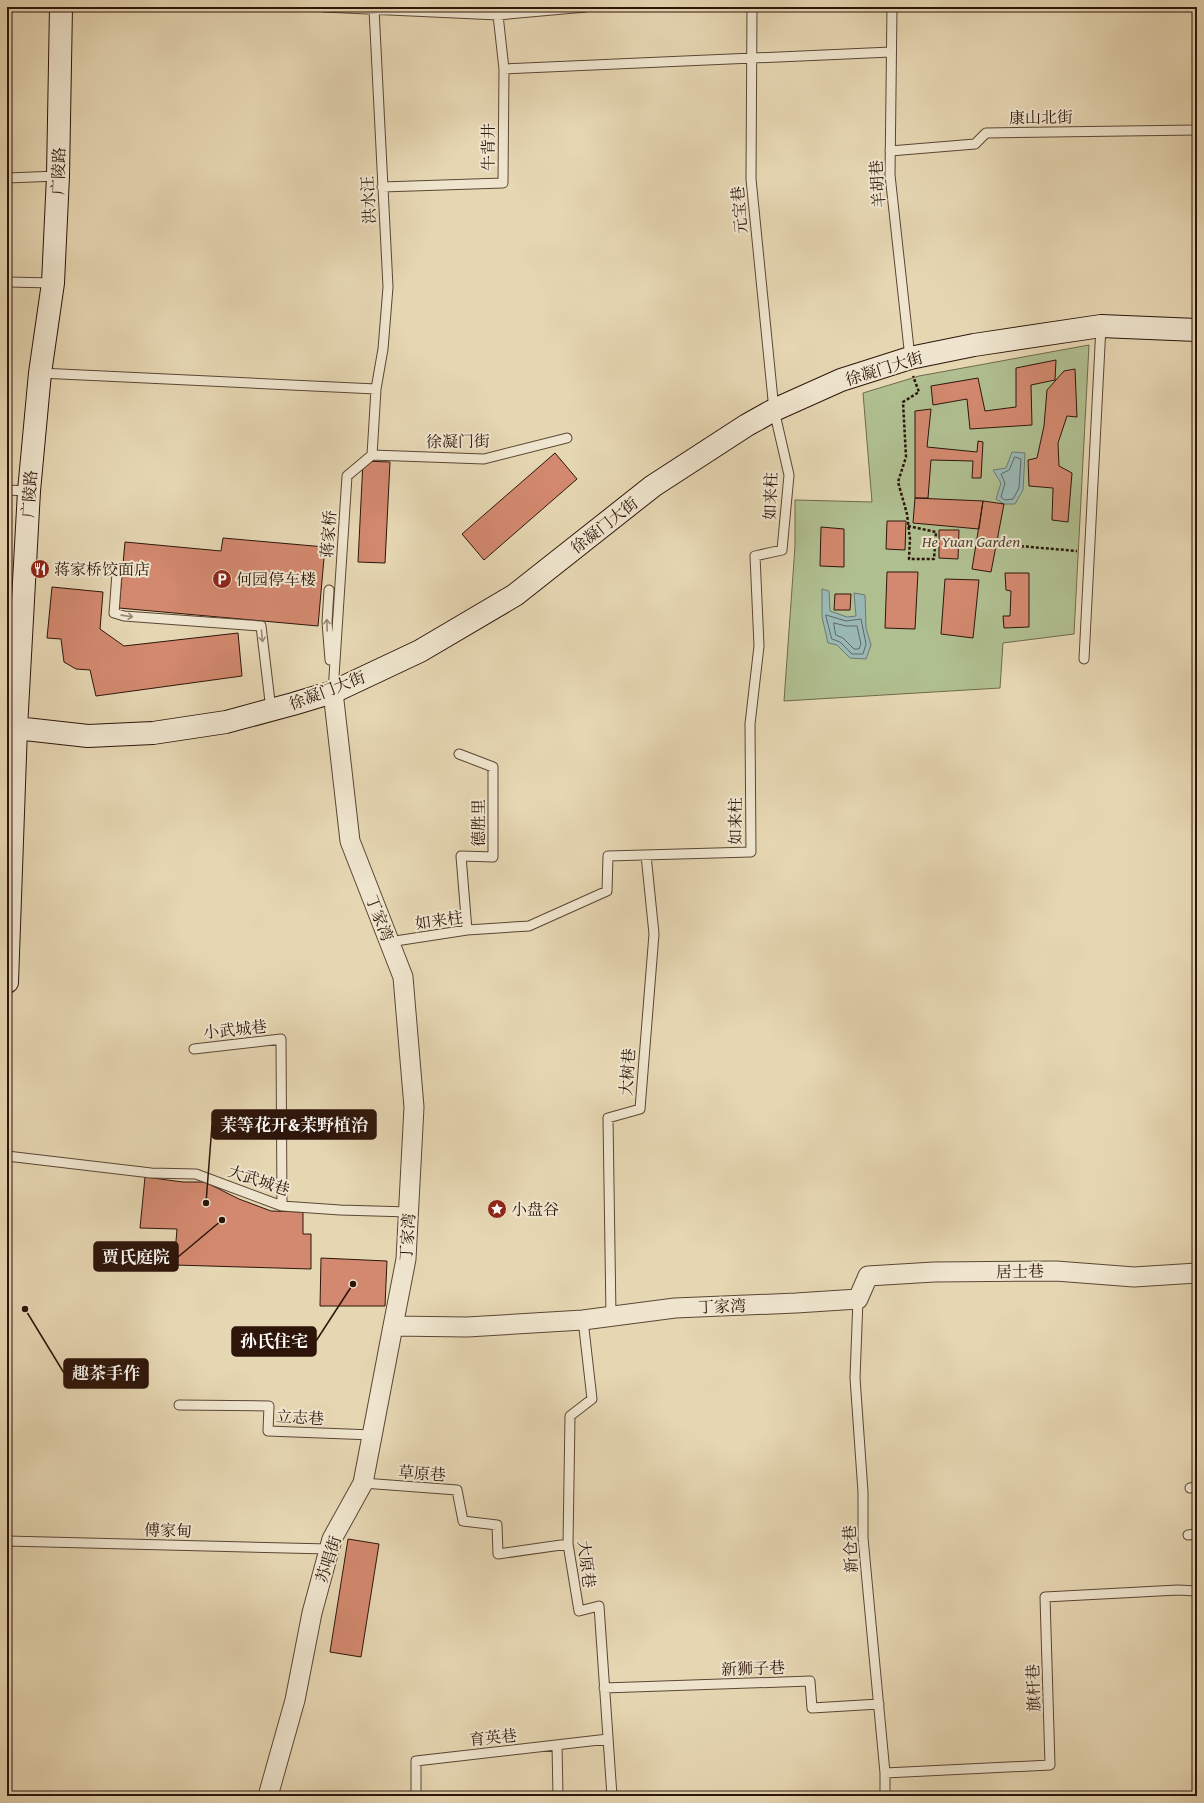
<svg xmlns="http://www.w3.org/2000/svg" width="1204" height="1803" font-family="'Gentium Book Plus','Noto Serif SC',serif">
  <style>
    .green { fill: #b0bf90; stroke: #6e6a4d }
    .water { fill: #99b8b5; stroke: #6e7771 }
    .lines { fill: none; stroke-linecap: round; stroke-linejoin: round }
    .shore { stroke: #636660; stroke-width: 1 }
    .building { fill: #d3896f; stroke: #2d150a }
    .lane-casing { stroke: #5b4634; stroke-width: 11 }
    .street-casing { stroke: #5b4634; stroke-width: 21 }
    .secondary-casing { stroke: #2d150a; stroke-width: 24 }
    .path { stroke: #2d150a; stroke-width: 2.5; stroke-dasharray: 3 2; stroke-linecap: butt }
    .lane { stroke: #efe5ce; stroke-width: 9 }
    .street { stroke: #efe5ce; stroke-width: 19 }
    .secondary { stroke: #efe5ce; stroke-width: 22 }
    .oneway { stroke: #988776 }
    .labels { text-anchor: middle; stroke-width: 4; stroke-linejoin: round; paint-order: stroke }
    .street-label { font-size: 16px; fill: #2d150a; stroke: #efe5ce }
    .park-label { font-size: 16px; font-style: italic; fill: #544832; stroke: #efe5ce }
    .poi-label { font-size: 16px; fill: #2d150a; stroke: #efe5ce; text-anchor: start }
    .leader { fill: none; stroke: #2d150a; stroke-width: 1.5 }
    .callout-dot { fill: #2d150a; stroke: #efe5ce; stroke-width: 1.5 }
    .callout { fill: #2d150a; stroke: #2d150a; stroke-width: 1.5 }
    .callout-label { font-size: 17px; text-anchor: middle; font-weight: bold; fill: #fff }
  </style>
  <rect width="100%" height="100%" fill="#e6d7b3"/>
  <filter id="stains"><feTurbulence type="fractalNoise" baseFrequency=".005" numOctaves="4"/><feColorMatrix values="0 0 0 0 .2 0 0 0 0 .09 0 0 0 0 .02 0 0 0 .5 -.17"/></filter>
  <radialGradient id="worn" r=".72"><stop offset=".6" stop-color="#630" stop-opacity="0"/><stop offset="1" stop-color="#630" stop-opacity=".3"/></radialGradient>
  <path class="green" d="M1089,345L1074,634L1003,643L1000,688L784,701L795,546V500L872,502L863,393L919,376Z"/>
  <path class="water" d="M1012,452L1025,453L1023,490L1015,504H1004L996,499L1001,483L993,470L1006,468Z
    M822,589L829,591L830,611L847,617L856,616L854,593L865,595L866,628L871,645L866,659L850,658L837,645L828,643L822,617Z"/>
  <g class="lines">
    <path class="shore" d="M1015,457L1021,459L1019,488L1013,499L1005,500L1001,497L1005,483L1001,474L1009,470Z
      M826,615L846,621L861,619L866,644L863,654H852L840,642L832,639Z
      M834,623L846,626H857L861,644L859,649H854L843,638L836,635Z"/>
  </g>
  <path class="building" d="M1056,360L1055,380L1031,385L1032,425L970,429L967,399L933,405L931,386L978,378L985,411L1016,407V368Z
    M1075,369L1077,417L1067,416L1058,443L1059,466L1072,473L1068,522L1052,520L1053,488L1029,486L1028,460L1037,458L1044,426L1047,390L1064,371Z
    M931,409L927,447L977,452L978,441L983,442L981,478H972L973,461L931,460L928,498H915V411Z
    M555,453L577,479L484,560L462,534Z
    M363,461L390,462L385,563L358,562Z
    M915,498L983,501L979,529L913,523Z
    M983,501L1004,504L991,572L972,569Z
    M887,521H906L905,550L886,549Z
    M821,527L844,529V567L820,566Z
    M939,530H959L958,559L939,558Z
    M223,538L325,547L318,626L119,608L125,542L221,551Z
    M887,572H918L915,629L885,628Z
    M1005,573H1029V627L1004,628L1003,616H1010L1011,591L1006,590Z
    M945,579L979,580L973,638L941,634Z
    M52,587L103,592L100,629L124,646L238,633L242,676L96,696L90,670L76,669L64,662L61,639L47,638Z
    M835,594H851L850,610H834Z
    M145,1177L183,1182H205L239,1199L271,1211L303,1212V1234H311V1269L174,1265L177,1229L140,1228Z
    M321,1258L387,1261L385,1306H320Z
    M348,1539L379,1544L361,1657L330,1652Z"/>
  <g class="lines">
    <defs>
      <path id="lane" d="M324,7L498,15L586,7
        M892,7L890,175L910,358
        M504,69L891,52
        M890,151L975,144L986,133L1197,130
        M7,178L58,176
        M382,187L503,183L504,69L498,15
        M7,282L53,283
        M40,373L376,389
        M372,455L484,459L567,438
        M7,490L29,491
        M117,573L114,613L124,616L261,626L271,710
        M329,590L327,622L330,660
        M1084,659L1101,326
        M333,692L347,476L372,455L376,389L383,349L388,287L374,9
        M459,754L493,767V857L461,856L467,930
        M389,942L467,930L529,926L607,891L608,856L751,852L750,724L759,646L755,556L782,550L789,475L774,410L751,179L752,7
        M194,1049L281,1039L282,1206
        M7,1156L151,1173L196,1174L282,1206L340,1210L409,1212
        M858,1299L855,1378L863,1492V1538L885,1773V1796
        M611,1316L608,1118L640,1109L654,934L646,855
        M583,1320L592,1399L570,1416L568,1544L579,1611L599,1606L612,1796
        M179,1405L269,1406L268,1431L373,1435
        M363,1483L457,1490L463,1521L497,1525L498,1554L568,1544
        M1190,1488L1197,1487
        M1188,1535L1197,1534
        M7,1541L329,1549
        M604,1688L810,1681L812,1708L879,1704
        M557,1745L558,1796
        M885,1773L1050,1765L1045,1597L1178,1590L1197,1591
        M416,1796V1761L608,1739"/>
      <path id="street" d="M333,692L350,841L403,977L414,1107L406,1259L393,1326L467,1327L583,1320L675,1308L796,1303L858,1299L868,1276L934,1272L1056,1271L1134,1277L1197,1273
        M268,1796L295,1700L312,1613L332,1539L363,1483L393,1326"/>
      <path id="secondary" d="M16,728L88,736L153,733L226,722L293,704L333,692L420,651L515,595L653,486L747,425L774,410L841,380L910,358L974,345L1101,326L1197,330
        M7,982L16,728L29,491L40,373L53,283L58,176L61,7"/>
    </defs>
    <use href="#lane" class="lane-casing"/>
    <use href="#street" class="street-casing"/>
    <use href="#secondary" class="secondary-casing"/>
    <path class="path" d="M908,526L936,532L934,559H909L910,539L907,514L898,482L906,457L903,402L919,392L913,376
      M996,544L1077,551"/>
    <use href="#lane" class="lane"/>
    <use href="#street" class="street"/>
    <use href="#secondary" class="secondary"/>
  </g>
  <defs><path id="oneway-shaft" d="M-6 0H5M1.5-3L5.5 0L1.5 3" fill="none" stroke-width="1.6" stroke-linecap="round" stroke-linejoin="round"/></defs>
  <g class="oneway">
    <use href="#oneway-shaft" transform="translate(127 616) rotate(8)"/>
    <use href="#oneway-shaft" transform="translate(327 625) rotate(-92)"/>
    <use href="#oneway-shaft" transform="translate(262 636) rotate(84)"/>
  </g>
  <defs>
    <symbol id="restaurant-disc" viewBox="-11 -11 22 22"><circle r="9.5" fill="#8f2418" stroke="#efe5ce"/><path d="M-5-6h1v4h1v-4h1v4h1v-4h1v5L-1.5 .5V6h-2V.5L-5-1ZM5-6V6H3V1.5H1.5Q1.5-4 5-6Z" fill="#fff"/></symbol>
    <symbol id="parking-disc" viewBox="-11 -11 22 22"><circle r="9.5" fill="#8f2418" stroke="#efe5ce"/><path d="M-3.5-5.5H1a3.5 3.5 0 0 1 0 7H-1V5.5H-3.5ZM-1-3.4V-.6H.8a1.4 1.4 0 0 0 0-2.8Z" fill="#fff"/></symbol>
    <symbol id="sight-disc" viewBox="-11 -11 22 22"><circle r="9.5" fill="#8f2418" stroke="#efe5ce"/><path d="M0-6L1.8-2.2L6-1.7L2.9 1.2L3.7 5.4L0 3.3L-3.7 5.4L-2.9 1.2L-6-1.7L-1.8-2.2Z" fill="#fff"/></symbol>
  </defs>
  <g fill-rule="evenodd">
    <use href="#restaurant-disc" x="29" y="558" width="22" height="22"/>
    <use href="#parking-disc" x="211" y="568" width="22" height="22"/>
    <use href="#sight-disc" x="486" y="1198" width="22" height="22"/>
  </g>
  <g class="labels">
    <g class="street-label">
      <text transform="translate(1041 117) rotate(-1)" y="6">康山北街</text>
      <text transform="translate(488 147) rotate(-90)" y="6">牛背井</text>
      <text transform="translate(58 171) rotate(-88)" y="6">广陵路</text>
      <text transform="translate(877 184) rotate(-94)" y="6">羊胡巷</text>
      <text transform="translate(368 200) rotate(-93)" y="6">洪水汪</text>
      <text transform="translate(739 210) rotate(-95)" y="6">元宝巷</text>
      <text transform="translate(884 368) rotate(-17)" y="6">徐凝门大街</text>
      <text transform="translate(458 441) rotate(-1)" y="6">徐凝门街</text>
      <text transform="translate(29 494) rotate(-86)" y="6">广陵路</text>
      <text transform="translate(770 496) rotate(-88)" y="6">如来柱</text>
      <text transform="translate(604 525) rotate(-38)" y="6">徐凝门大街</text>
      <text transform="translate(328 534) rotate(-86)" y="6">蒋家桥</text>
      <text transform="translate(327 690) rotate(-21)" y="6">徐凝门大街</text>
      <text transform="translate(735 821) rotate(-90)" y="6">如来柱</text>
      <text transform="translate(478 823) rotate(-90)" y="6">德胜里</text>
      <text transform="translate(380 918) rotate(69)" y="6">丁家湾</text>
      <text transform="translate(439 920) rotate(-8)" y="6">如来柱</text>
      <text transform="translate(235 1029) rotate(-6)" y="6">小武城巷</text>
      <text transform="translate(627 1072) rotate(-86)" y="6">大树巷</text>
      <text transform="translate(259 1180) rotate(18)" y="6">大武城巷</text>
      <text transform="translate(407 1237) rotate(-86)" y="6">丁家湾</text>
      <text transform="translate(1020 1271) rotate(-1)" y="6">居士巷</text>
      <text transform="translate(722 1306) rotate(-2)" y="6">丁家湾</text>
      <text transform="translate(300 1417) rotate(3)" y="6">立志巷</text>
      <text transform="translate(422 1473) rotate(4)" y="6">草原巷</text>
      <text transform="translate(168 1530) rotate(1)" y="6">傅家甸</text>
      <text transform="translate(850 1549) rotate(-93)" y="6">新仓巷</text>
      <text transform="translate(328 1559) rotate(-72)" y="6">苏唱街</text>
      <text transform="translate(587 1564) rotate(83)" y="6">大原巷</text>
      <text transform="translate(753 1668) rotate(-2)" y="6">新狮子巷</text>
      <text transform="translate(1033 1688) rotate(-92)" y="6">旗杆巷</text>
      <text transform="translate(493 1737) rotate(-6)" y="6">育英巷</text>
    </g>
    <g class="park-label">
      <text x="971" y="547">He Yuan Garden</text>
    </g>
    <g class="poi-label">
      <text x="54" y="575">蒋家桥饺面店</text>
      <text x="236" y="585">何园停车楼</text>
      <text x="511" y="1215">小盘谷</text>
    </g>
  </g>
  <path class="leader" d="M206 1203L212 1125M222 1220L178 1257M353 1284L316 1341M25 1309L64 1373"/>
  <g class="callout-dot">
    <circle cx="206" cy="1203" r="4"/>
    <circle cx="222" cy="1220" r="4"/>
    <circle cx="353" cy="1284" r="4"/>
    <circle cx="25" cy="1309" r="4"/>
  </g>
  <g class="callout">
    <rect x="212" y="1110" width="164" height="29" rx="4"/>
    <rect x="94" y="1242" width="84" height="29" rx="4"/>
    <rect x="232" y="1327" width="84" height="29" rx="4"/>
    <rect x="64" y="1359" width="84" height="29" rx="4"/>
  </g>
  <g class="callout-label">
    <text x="294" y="1131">茉等花开&amp;茉野植治</text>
    <text x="136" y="1263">贾氏庭院</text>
    <text x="274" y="1347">孙氏住宅</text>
    <text x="106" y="1379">趣茶手作</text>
  </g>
  <rect width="1204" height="1803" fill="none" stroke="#e6d7b3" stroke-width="24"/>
  <rect x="8" y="8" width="1188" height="1787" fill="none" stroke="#2d150a" stroke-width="2"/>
  <rect x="12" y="12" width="1180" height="1779" fill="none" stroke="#2d150a"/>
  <rect width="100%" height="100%" filter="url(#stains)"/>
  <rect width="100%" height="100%" fill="url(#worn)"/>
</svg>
